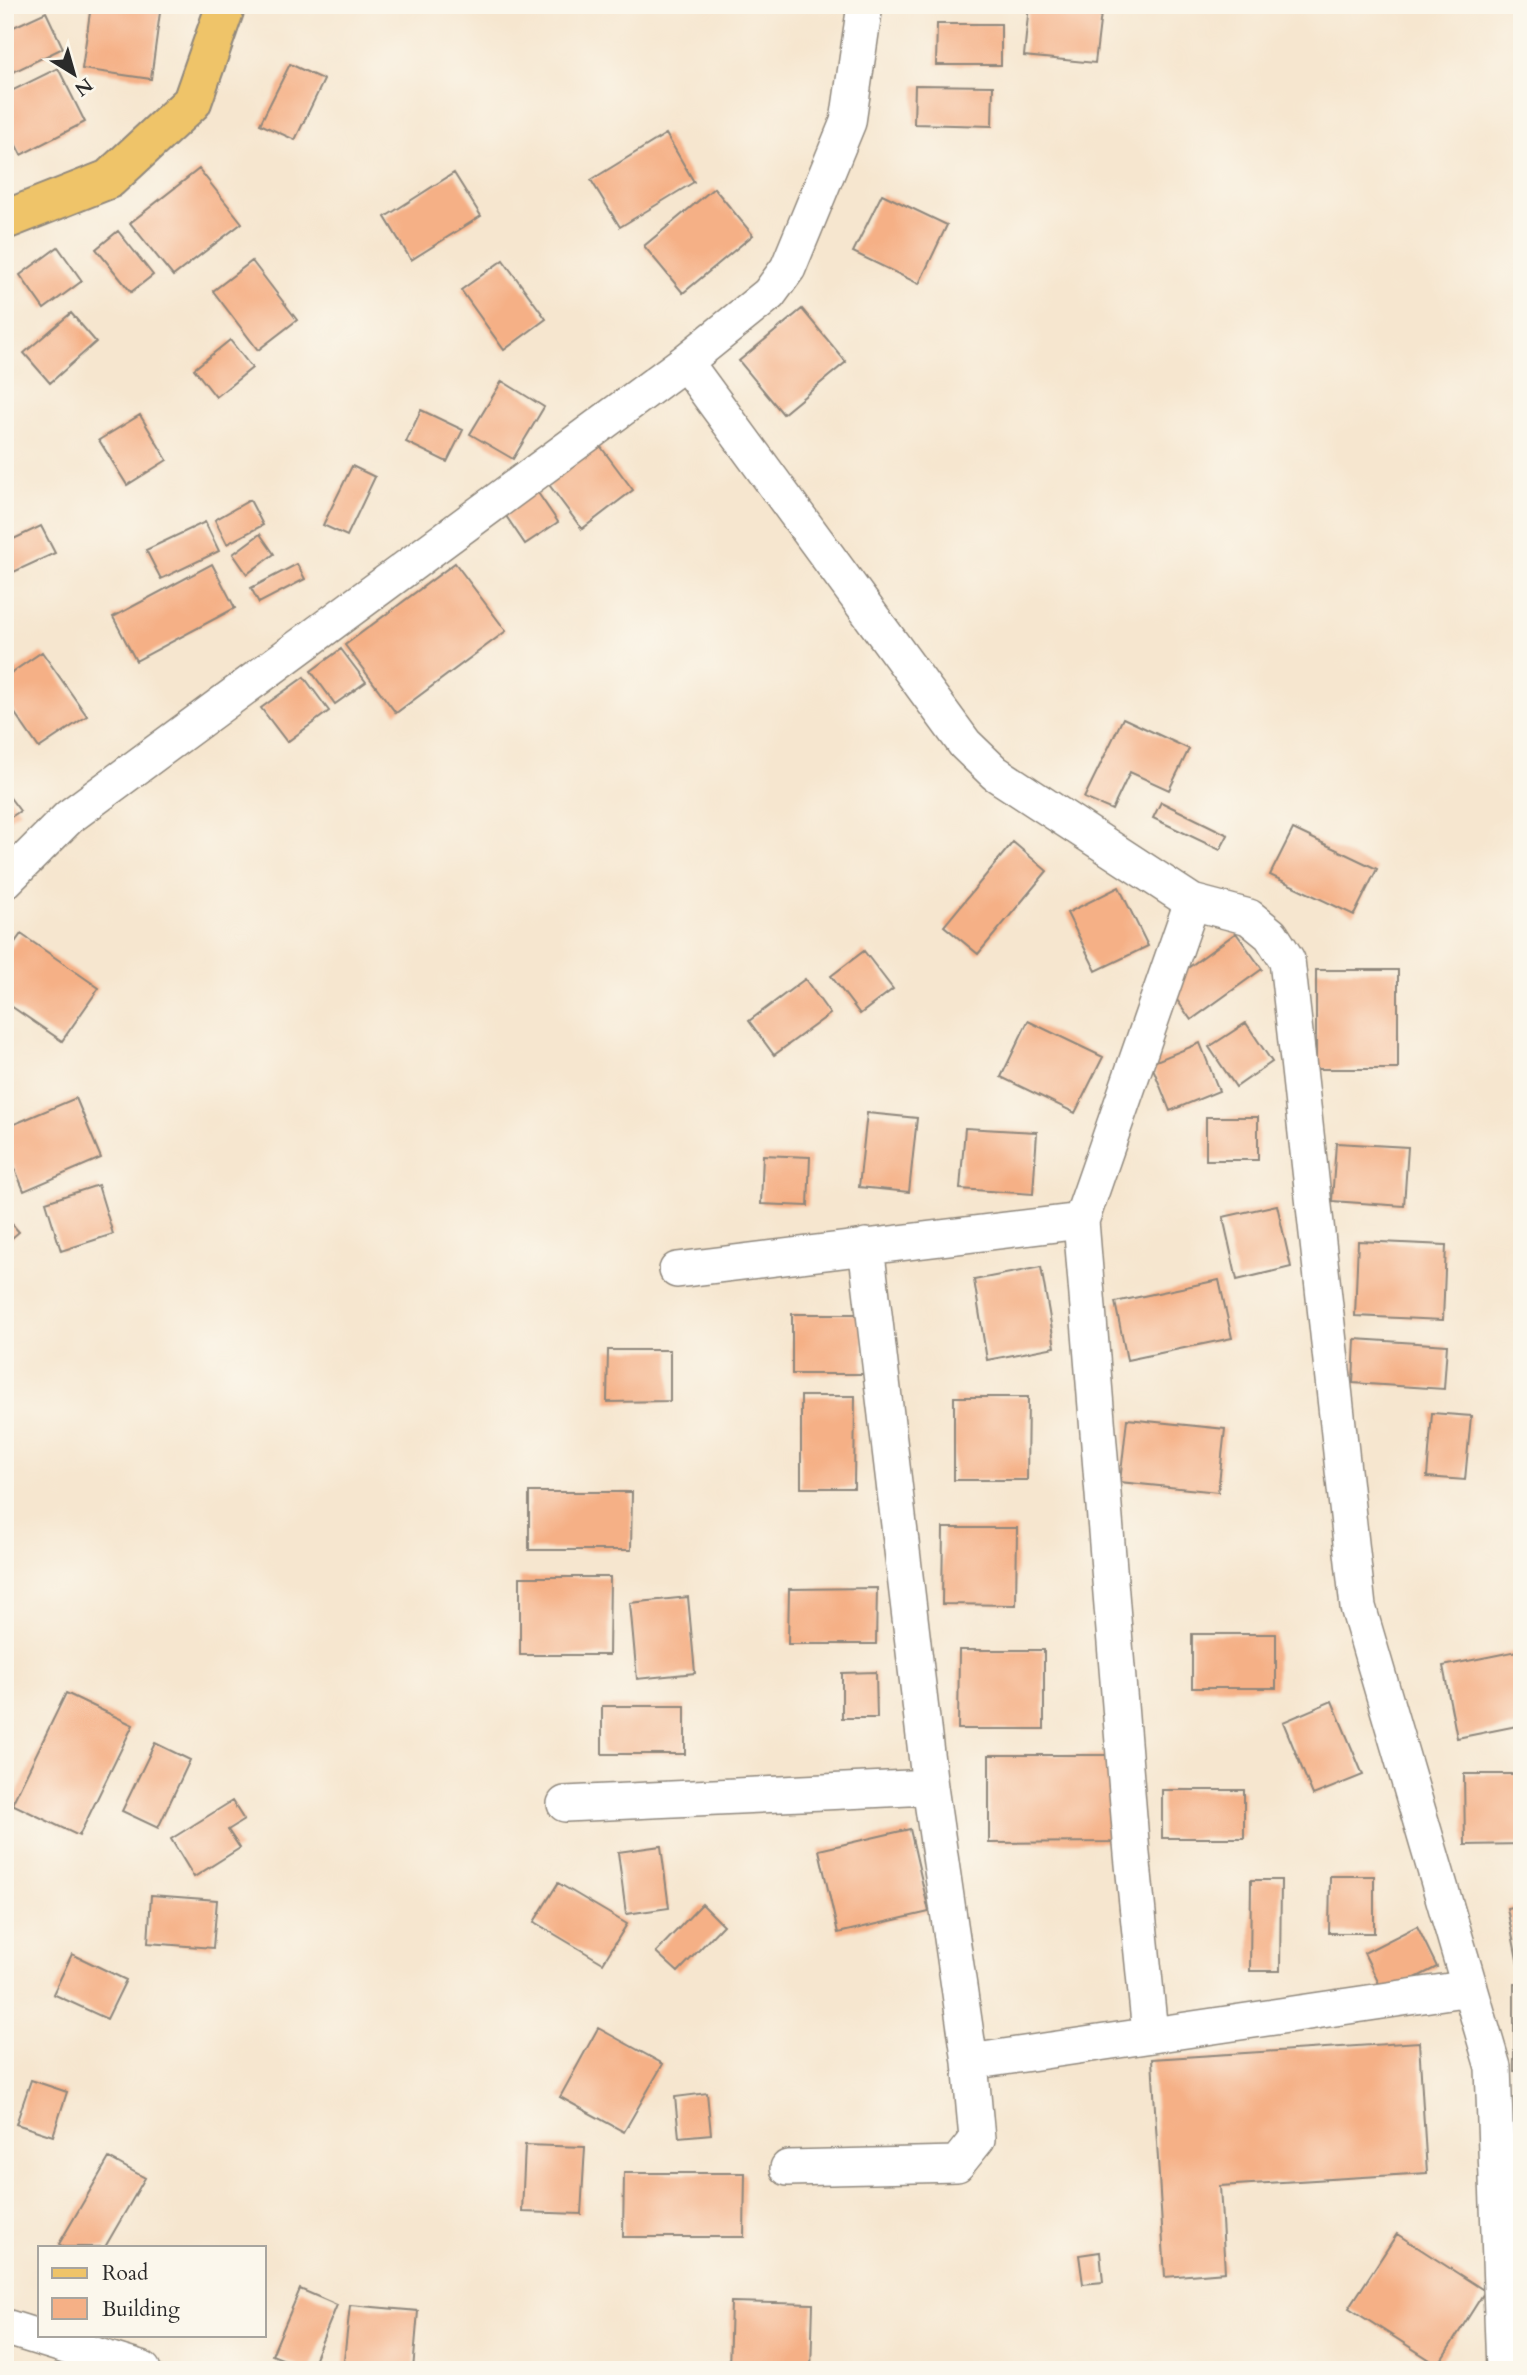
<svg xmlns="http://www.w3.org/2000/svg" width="1527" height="2375" font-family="Cardo,serif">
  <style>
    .building { fill: #f5b086 }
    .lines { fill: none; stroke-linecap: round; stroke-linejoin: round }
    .street-casing { stroke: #90887d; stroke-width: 38 }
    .primary-casing { stroke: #90887d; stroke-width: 42 }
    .street { stroke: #fff; stroke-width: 35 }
    .primary { stroke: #efc469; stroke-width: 38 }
  </style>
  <rect width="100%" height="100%" fill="#fbf7ec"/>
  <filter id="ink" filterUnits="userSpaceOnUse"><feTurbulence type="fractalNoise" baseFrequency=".0143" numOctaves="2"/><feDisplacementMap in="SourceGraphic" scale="14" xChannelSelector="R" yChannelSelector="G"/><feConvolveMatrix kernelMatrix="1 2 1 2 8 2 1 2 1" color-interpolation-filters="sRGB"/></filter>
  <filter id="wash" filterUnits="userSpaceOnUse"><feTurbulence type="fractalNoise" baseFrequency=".00686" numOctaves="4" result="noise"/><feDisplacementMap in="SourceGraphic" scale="28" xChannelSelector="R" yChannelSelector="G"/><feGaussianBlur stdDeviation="1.57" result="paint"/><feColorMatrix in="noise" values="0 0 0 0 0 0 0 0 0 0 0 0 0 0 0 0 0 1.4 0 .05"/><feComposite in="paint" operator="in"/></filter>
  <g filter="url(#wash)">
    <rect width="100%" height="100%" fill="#f6e6cf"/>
    <g id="blocks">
      <path class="building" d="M91,5H161L151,79L82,69Z
        M1029,5H1102L1095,63L1024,56Z
        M46,12L63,48L5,76V31Z
        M937,24H1001V65H936Z
        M290,64L324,80L295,140L260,124Z
        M58,68L85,122L21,155L5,124V94Z
        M915,85L993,86L992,126L914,124Z
        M666,134L694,182L620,227L591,180Z
        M199,169L242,223L173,276L130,223Z
        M454,173L481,216L411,260L385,217Z
        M714,188L753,235L683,293L644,246Z
        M882,194L947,225L919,284L853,252Z
        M118,231L153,275L131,292L96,249Z
        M58,247L82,281L44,309L20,275Z
        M503,260L546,319L504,350L461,290Z
        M252,261L297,320L258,350L213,291Z
        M802,309L846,362L783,414L739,361Z
        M71,313L96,342L50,383L24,353Z
        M230,340L252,368L216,397L194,369Z
        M502,381L544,407L513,459L470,434Z
        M421,410L463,430L447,462L406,442Z
        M140,415L167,460L127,485L99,440Z
        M598,443L633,490L582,529L547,482Z
        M352,466L375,477L347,536L323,525Z
        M536,490L558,522L525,544L504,513Z
        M250,500L263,525L227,544L215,520Z
        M205,522L219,551L161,579L146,550Z
        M41,526L55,553L5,576V543Z
        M260,534L274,554L247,574L233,554Z
        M455,563L506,631L396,713L345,645Z
        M212,564L235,608L136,661L113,617Z
        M297,564L305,579L259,603L251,588Z
        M341,649L366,682L335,704L311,671Z
        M42,652L87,716L39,748L5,699V677Z
        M304,677L329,711L287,742L261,708Z
        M1123,718L1189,749L1169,790L1130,772L1112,810L1084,798Z
        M5,791L20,811L5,821Z
        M1161,802L1228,835L1220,850L1153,818Z
        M1293,829L1377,869L1354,915L1270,875Z
        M1013,842L1047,871L978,954L944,926Z
        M1119,887L1148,946L1096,971L1067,913Z
        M1236,933L1262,969L1191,1020L1166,984Z
        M21,934L99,988L62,1041L5,1002V956Z
        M864,951L893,989L860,1014L831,976Z
        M1316,970H1398V1069H1316Z
        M805,979L830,1014L774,1055L749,1021Z
        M1028,1021L1103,1057L1075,1113L1001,1077Z
        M1246,1023L1272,1062L1236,1087L1209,1047Z
        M1200,1043L1219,1091L1170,1111L1151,1063Z
        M76,1098L101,1158L24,1191L5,1145V1128Z
        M867,1113L917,1118L909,1192L859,1187Z
        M1206,1117H1258V1160H1206Z
        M965,1128L1037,1132L1033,1194L960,1189Z
        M1336,1143L1408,1147L1404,1206L1332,1201Z
        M763,1155L810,1157L808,1206L761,1204Z
        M98,1185L113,1234L61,1251L46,1202Z
        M1277,1205L1291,1267L1237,1280L1223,1217Z
        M5,1216L19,1232L5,1244Z
        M1358,1241L1446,1245L1443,1320L1355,1316Z
        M1041,1267L1055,1347L987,1360L974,1280Z
        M1219,1280L1232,1338L1127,1360L1115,1302Z
        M792,1314H863V1374H792Z
        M1355,1339L1447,1345L1444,1389L1353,1383Z
        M608,1350H670V1401L607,1402Z
        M801,1396H855L854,1488H801Z
        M954,1397H1028L1027,1480H954Z
        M1432,1413L1471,1416L1465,1480L1427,1477Z
        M1127,1419L1225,1429L1218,1492L1120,1482Z
        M529,1492H632L631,1550H529Z
        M943,1528H1017L1016,1605L942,1604Z
        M520,1577H610L609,1655H520Z
        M877,1588L876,1644H788L789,1589Z
        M688,1597L695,1673L637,1679L630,1603Z
        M1192,1634H1276V1688H1192Z
        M959,1650H1044V1729H958Z
        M1522,1650V1725L1457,1738L1443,1666Z
        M876,1672L877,1718H842V1673Z
        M66,1693L133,1725L79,1836L12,1804Z
        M1332,1701L1363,1775L1313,1795L1283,1722Z
        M602,1706H685V1754H602Z
        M155,1743L190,1760L158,1828L122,1811Z
        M989,1755H1114L1113,1842L989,1843Z
        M1464,1774H1522V1844L1465,1845Z
        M1162,1790H1244V1838H1162Z
        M232,1801L244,1820L228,1830L240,1848L194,1877L171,1839Z
        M910,1829L929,1912L838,1933L819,1850Z
        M661,1846L669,1908L626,1914L618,1852Z
        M1330,1876H1374V1933H1329Z
        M1251,1880H1281L1280,1971H1250Z
        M558,1883L627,1924L603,1963L534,1922Z
        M151,1895L217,1900L213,1948L148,1943Z
        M702,1904L723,1925L678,1972L656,1952Z
        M1522,1905V1969L1519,1970L1507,1908Z
        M1417,1926L1437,1967L1384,1994L1364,1953Z
        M72,1954L126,1980L107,2019L53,1994Z
        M1514,1983H1522V2071H1514Z
        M598,2028L663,2064L624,2132L560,2097Z
        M1419,2042L1427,2173L1220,2186L1225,2272L1165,2277L1152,2059Z
        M31,2080L67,2092L53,2136L16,2124Z
        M707,2093L711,2134L679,2137L675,2097Z
        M525,2145L585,2147L581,2214L522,2212Z
        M109,2158L145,2178L105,2247H64L59,2244Z
        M624,2173H745L744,2237H623Z
        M1397,2234L1485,2291L1438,2365L1349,2308Z
        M1100,2252L1103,2282L1083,2284L1079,2255Z
        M300,2289L337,2305L310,2370L272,2355Z
        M731,2302L813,2304L811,2370H729Z
        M350,2305L418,2311L413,2370H343Z"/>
    </g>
  </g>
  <g filter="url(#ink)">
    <use href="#blocks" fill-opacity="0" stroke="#90887d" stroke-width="2"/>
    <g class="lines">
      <defs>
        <path id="street" d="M685,362L965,744L995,773L1192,902L1249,917L1271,935L1287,960L1358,1607L1493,2067L1504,2370
          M5,881L69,817L685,362L769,294L788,268L848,122L865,5
          M677,1270L1081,1221
          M565,1804L930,1787
          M1150,2033L1132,1854L1081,1221L1192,902
          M970,2062L1470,1988
          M788,2168L957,2164L977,2139L970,2062L930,1787L866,1246
          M5,2327L143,2370"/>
        <path id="primary" d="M5,220L109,179L192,102L226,5"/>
      </defs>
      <use href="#street" class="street-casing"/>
      <use href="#primary" class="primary-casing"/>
      <use href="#street" class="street"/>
      <use href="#primary" class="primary"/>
    </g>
  </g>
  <rect width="1527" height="2375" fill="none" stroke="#fbf7ec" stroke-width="28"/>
  <rect x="38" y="2246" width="228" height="91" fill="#fbf7ec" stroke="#a8a59f" stroke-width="2"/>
  <rect x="52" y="2268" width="35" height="10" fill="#efc469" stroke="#a8a59f" stroke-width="2"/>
  <text x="102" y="2280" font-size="21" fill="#2b2b2b">Road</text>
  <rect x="52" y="2298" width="35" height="21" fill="#f5b086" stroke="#a8a59f" stroke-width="2"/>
  <text x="102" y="2316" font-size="21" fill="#2b2b2b">Building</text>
  <g transform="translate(74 74) rotate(143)" stroke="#fbf7ec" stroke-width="5" paint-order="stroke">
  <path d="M0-5L12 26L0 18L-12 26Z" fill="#2b2b2b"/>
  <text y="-10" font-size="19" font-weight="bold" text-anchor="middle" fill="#2b2b2b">N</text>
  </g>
</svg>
